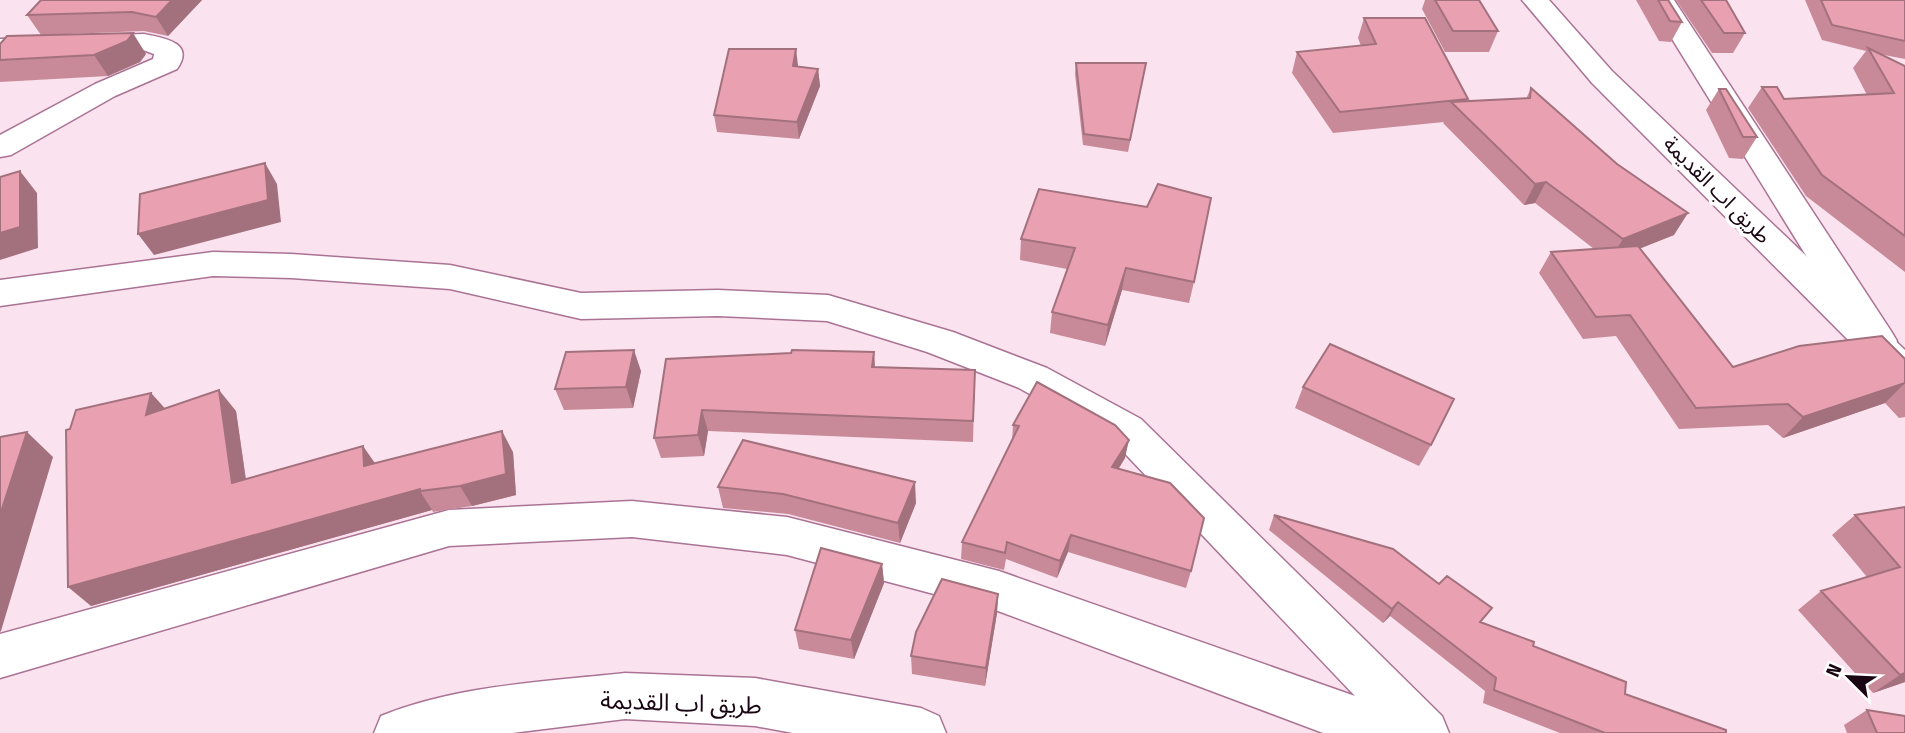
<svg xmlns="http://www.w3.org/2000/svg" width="1905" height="733" font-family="'Fira Sans Condensed','Noto Sans Arabic',sans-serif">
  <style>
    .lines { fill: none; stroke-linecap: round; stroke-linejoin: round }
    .minor-casing { stroke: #aa7394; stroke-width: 3 }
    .tertiary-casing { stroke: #aa7394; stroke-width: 3 }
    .minor { fill: #fff; fill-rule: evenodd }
    .tertiary { fill: #fff; fill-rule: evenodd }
    .wall { fill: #c88a99 }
    .shaded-wall { fill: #a3717d }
    .building { fill: #e9a1b2; stroke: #a3717d; stroke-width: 2 }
    .labels { text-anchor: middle; stroke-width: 7; stroke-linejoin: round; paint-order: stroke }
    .street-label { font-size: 21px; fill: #190612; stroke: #fff }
    .near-street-label { font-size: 24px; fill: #190612; stroke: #fff }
  </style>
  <rect width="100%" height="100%" fill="#fbe2ef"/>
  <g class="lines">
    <defs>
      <path id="minor" d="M1648,0H1674L1891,331L1897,341L1891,351L1878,355L1865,351Z
        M144,34C163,38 196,42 177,69L115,96L11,155L0,157V135L95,84L153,59L154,54L143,50L0,55V39Z
        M213,252L291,254L450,265L581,293L718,290L828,295L953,332L1047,368L1141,419L1442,716L1449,733H1323L998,611L787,555L632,537L449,546L0,678V634L449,510L632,501L787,517L999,571L1355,696L1113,441L1019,388L927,352L827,321L718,316L581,319L450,289L291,278L213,276L0,306V280Z"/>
      <path id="tertiary" d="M1522,0H1549L1612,71L1905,350V387L1891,383L1592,83Z
        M625,673L755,678L921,708L939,716L946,733H793L755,726L625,719L512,733H374L381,716C457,685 544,682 625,673Z"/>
    </defs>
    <use href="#minor" class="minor-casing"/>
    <use href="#tertiary" class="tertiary-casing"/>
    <use href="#minor" class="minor"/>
    <use href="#tertiary" class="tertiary"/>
  </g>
  <path class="wall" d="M41,0H202L168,36L144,31L41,35L27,15Z
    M1425,0H1479L1498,31L1489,52H1445L1422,9Z
    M1636,0H1668L1682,22L1671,42L1659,41Z
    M1676,0H1726L1745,33L1733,53H1712Z
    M1805,0H1905V59L1879,54L1905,66V272L1806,196L1748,108L1762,87L1784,99L1867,95L1853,68L1866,51L1822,40Z
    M1364,18L1468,99L1466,101L1526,99L1531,88L1674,235L1640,248L1733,367L1905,358V417L1899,418L1885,403L1783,438L1768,425L1679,429L1616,336L1583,339L1539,273L1551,252L1594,249L1535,203L1524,205L1443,123L1444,122L1333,133L1292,73L1297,52L1361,46L1358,38Z
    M0,44L146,54L140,62L108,76L0,82Z
    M1076,63H1146L1128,152L1083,145L1075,74Z
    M798,65V67L818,69L820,86L799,139L717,132L714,115Z
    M1719,89L1757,137L1743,159L1729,158L1706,110Z
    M1039,189L1194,282L1189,303L1122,290L1105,346L1050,333L1052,312L1067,269L1020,260L1021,239Z
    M874,352L875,367L975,370L973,442L708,431L704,456L661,458L654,438L666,359Z
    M641,371L633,408L564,410L555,389Z
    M1037,382L1125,458L1119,468L1191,571L1186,588L1068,552L1057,578L1006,559L1004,570L961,559L962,542L1012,441L1013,425Z
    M1303,387L1431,445L1419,466L1295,408Z
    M151,393L165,409L236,411L246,479L375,463L513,452L516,495L472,506L433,512L432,510L91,606L70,429Z
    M718,487L916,503L900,543L788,514L723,508Z
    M1905,507V682L1873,693L1798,610L1821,591L1867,577L1832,535L1855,515Z
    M1274,515L1482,622L1533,646L1625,694L1726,733H1560L1483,703L1485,691L1390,616L1383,623L1269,530Z
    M882,564L884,583L854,659L799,649L795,630Z
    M998,594L997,613L985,686L912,674L911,656Z
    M1867,710L1905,733H1847L1844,725Z"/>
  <path class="shaded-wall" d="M172,0H202L168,36L156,17Z
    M133,33L146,54L140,62L108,76L94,55Z
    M796,49L798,65L795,83L793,66Z
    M818,69L820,86L799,139L797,122Z
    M265,163L277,184L281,222L154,255L138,234Z
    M20,171L37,193L38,248L0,260V233Z
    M1546,182L1535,203L1524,205L1535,184Z
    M1688,213L1674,235L1609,261L1623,239Z
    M1126,268L1122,290L1105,346L1108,325Z
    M634,350L641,371L633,408L626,387Z
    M874,352L875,374L872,367Z
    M1905,383L1885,403L1783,438L1803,417Z
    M219,390L236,411L249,503L232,483Z
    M151,393L170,414L146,415Z
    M702,410L708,431L704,456L698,435Z
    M502,431L513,452L516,495L472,506L460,486Z
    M27,432L53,457L1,631L0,632V515Z
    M1129,440L1125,458L1109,484L1112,467Z
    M363,446L377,466H364Z
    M915,482L916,503L900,543L898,523Z
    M420,489V491L432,510L91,606L68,587Z
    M1071,535L1068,552L1057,578L1060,561Z
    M882,564L884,583L854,659L851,640Z
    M998,594L997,613L985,686L986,668Z
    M1398,602L1390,616L1383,623L1392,609Z
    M1905,673V682L1873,693L1900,675Z"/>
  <path class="building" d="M41,0H172L156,17L132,12L27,15Z
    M1435,0H1479L1498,31H1453Z
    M1658,0H1668L1682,22L1670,21Z
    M1701,0H1726L1745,33H1724Z
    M1821,0H1905V41L1832,25Z
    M1364,18H1425L1468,99L1340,112L1297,52L1376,44Z
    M133,33L127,41L94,55L0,60V44L7,36Z
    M1868,48L1905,66V236L1822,175L1762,87H1777L1784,99L1894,93Z
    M729,49H796L793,66L818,69L797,122L714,115Z
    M1076,63H1146L1130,140L1084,134Z
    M1531,88L1617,164L1688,213L1623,239L1546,182L1535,184L1451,102L1530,98Z
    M1719,89H1726L1757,137H1743Z
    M265,163L268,200L138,234L140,194Z
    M20,171V227L0,233V177Z
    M1158,184L1211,198L1194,282L1126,268L1108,325L1052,312L1075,248L1021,239L1039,189L1147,207Z
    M1638,246L1733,367L1799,346L1882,336L1905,359V383L1803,417L1788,404L1696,408L1630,315L1596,317L1551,252Z
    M1330,344L1454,399L1431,445L1303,387Z
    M634,350L626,387L555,389L566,352Z
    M792,350L874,352L872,367L975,370L973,421L702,410L698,435L654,438L666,359L791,353Z
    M1037,382L1115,425L1129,440L1112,467L1170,483L1204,518L1191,571L1071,535L1060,561L1007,542L1005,553L962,542L1019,426L1013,425Z
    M219,390L232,483L363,446L364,466L502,431L506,474L460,486L420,491V489L68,587L66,430L70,429L76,410L151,393L146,415Z
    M27,432L0,515V437Z
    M743,440L915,482L898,523L783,494L718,487Z
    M1905,507V673L1900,675L1821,591L1900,567L1855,515Z
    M1274,515L1393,549L1439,584L1447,576L1492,608L1480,622L1534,642L1533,646L1626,682L1625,694L1726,730V733H1605L1494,690L1496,678L1398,602L1392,609Z
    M821,548L882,564L851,640L795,630Z
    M942,579L998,594L986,668L911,656L916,632Z
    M1867,710L1905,716V733H1877Z"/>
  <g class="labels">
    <g class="street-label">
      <text transform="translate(1717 190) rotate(45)" y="7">طريق اب القديمة</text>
    </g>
    <g class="near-street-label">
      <text transform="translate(681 703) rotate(2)" y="8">طريق اب القديمة</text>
    </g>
  </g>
  <g transform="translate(1849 677) rotate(294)" stroke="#ffffff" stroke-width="5" paint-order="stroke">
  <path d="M0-5L12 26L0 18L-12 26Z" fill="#190612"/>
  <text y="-10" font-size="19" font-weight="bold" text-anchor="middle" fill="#190612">N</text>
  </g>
</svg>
